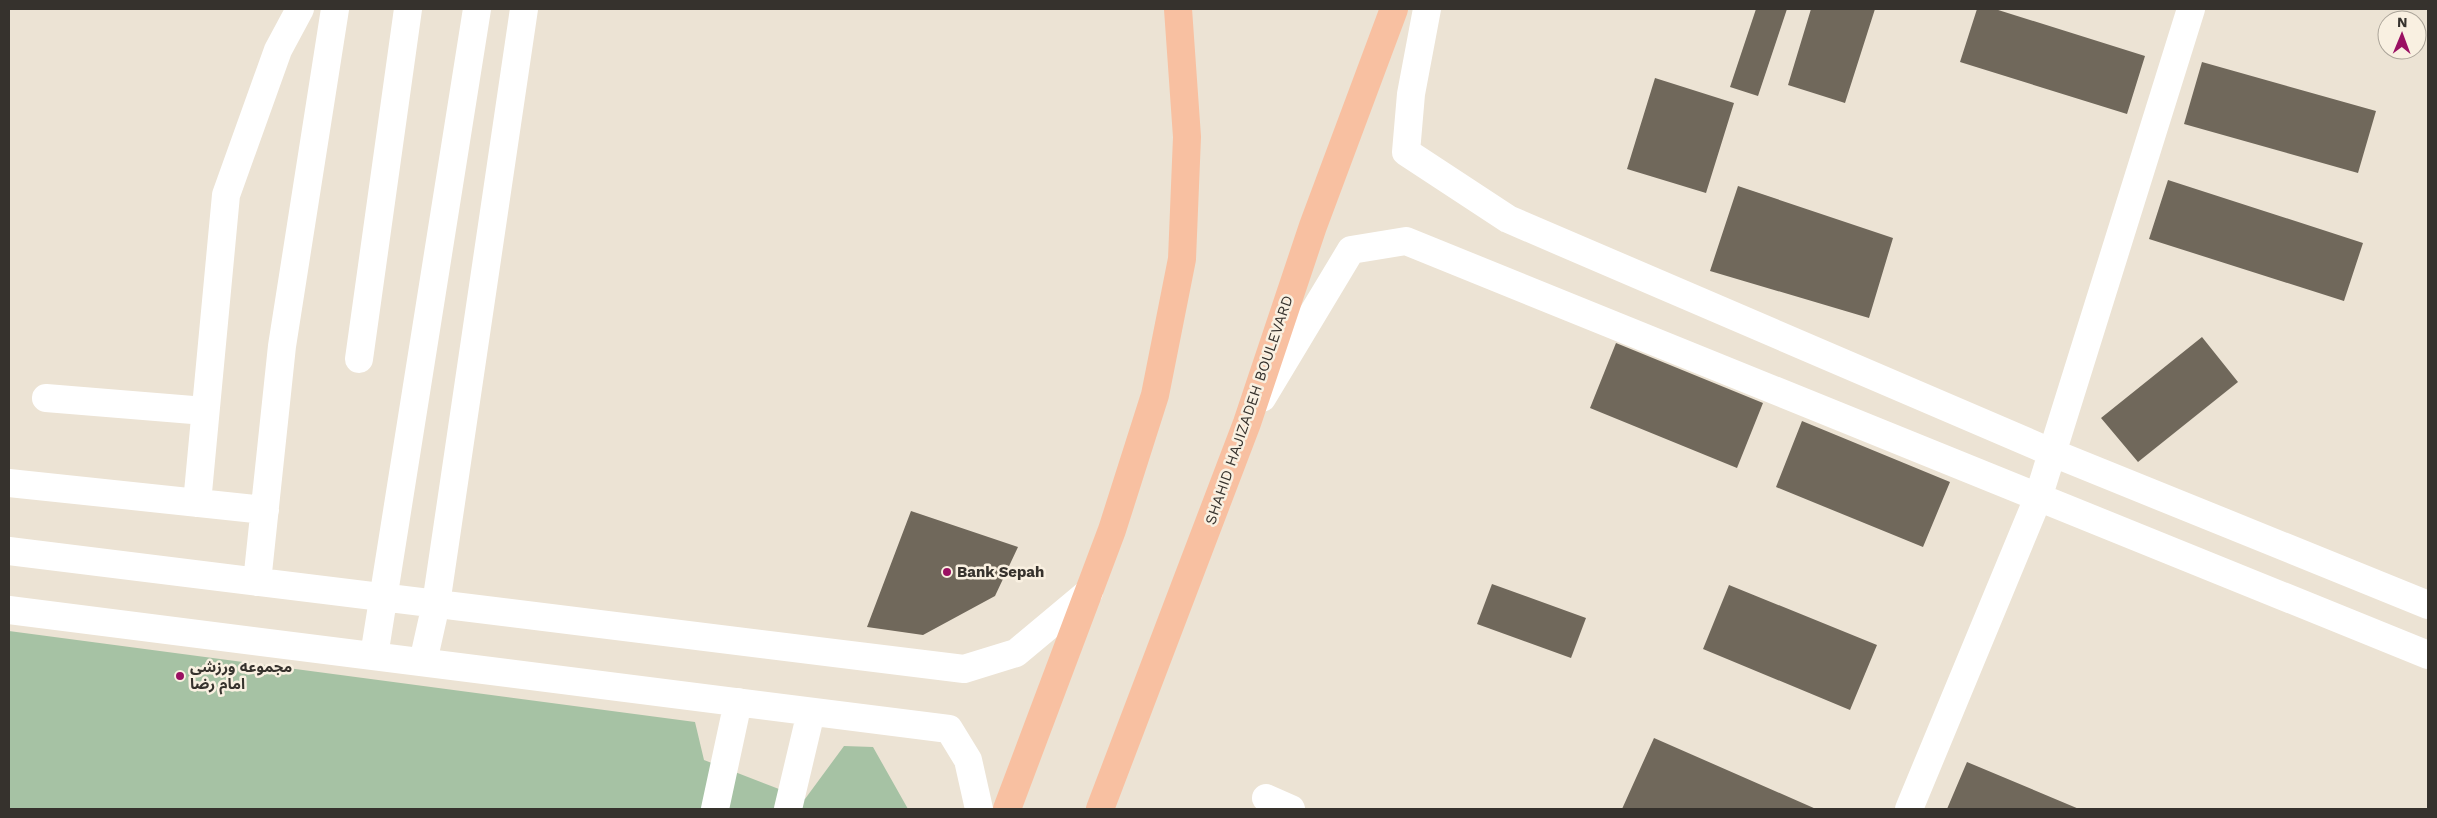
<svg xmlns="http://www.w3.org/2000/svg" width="2437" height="818" font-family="'Work Sans','Noto Sans Arabic',sans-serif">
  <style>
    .green { fill: #a6c2a4 }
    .building { fill: #70685b }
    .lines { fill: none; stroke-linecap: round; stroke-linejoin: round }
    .minor { stroke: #fff; stroke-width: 28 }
    .major { stroke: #f8c0a1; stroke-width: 28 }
    .poi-dot { fill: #9a1062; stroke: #f9f0e1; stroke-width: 2 }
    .labels { text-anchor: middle; stroke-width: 5; stroke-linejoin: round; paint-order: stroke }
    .street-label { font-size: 15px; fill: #36322d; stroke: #f9f0e1 }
    .poi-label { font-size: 15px; font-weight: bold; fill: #36322d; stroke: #f9f0e1; text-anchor: start }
  </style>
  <rect width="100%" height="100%" fill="#ece3d4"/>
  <path class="green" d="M9,631L695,722L704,760L805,799L844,746L873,747L908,809H9Z"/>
  <path class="building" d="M1756,9H1787L1758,96L1730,87Z
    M1811,9H1875L1845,103L1788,85Z
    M1977,9H1995L2145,56L2127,114L1960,62Z
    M2202,62L2376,111L2358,173L2184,124Z
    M1655,78L1734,103L1706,193L1627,169Z
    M2168,180L2363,243L2344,301L2149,239Z
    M1738,186L1893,238L1869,318L1710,271Z
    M2202,337L2238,382L2138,462L2101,418Z
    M1616,343L1763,403L1737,468L1590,408Z
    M1802,421L1950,482L1923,547L1776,487Z
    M911,511L1018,547L995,596L923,635L867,627Z
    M1492,584L1586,618L1571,658L1477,624Z
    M1729,585L1877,645L1850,710L1703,649Z
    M1654,738L1816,809H1622Z
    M1967,762L2079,809H1947Z"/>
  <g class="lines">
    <path class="minor" d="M1427,9L1411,94L1406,152L1508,219L2053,453L2428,605
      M359,359L408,9
      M46,398L205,411
      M1262,398L1351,250L1406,241L2428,655
      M9,483L265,510
      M197,503L226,195L278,50L300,9
      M9,551L964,669L1016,653L1089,592
      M257,582L282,346L335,9
      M9,610L949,729L968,760L979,809
      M374,656L477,9
      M423,662L436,604L524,9
      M1266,798L1291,809
      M715,809L738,702
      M788,809L811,712
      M1909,809L2038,498L2191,9"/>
    <path class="major" d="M1007,809L1112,530L1155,395L1182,259L1187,137L1178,9
      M1100,809L1247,423L1313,226L1394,9"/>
  </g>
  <g class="poi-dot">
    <circle cx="947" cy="572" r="5"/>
    <circle cx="180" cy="676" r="5"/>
  </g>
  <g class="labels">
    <g class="street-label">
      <text transform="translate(1249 410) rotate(-71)" y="5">SHAHID HAJIZADEH BOULEVARD</text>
    </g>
    <g class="poi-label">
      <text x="957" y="577">Bank Sepah</text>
      <text x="190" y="672">مجموعه ورزشی<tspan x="190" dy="17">امام رضا</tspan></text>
    </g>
  </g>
  <rect width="2437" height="818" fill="none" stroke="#36322d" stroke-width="20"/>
  <g transform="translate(2402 35) rotate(1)"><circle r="24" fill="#f9f0e1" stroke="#aba499"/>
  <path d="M0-4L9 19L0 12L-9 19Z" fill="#9a1062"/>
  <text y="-8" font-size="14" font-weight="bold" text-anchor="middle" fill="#36322d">N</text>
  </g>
</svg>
